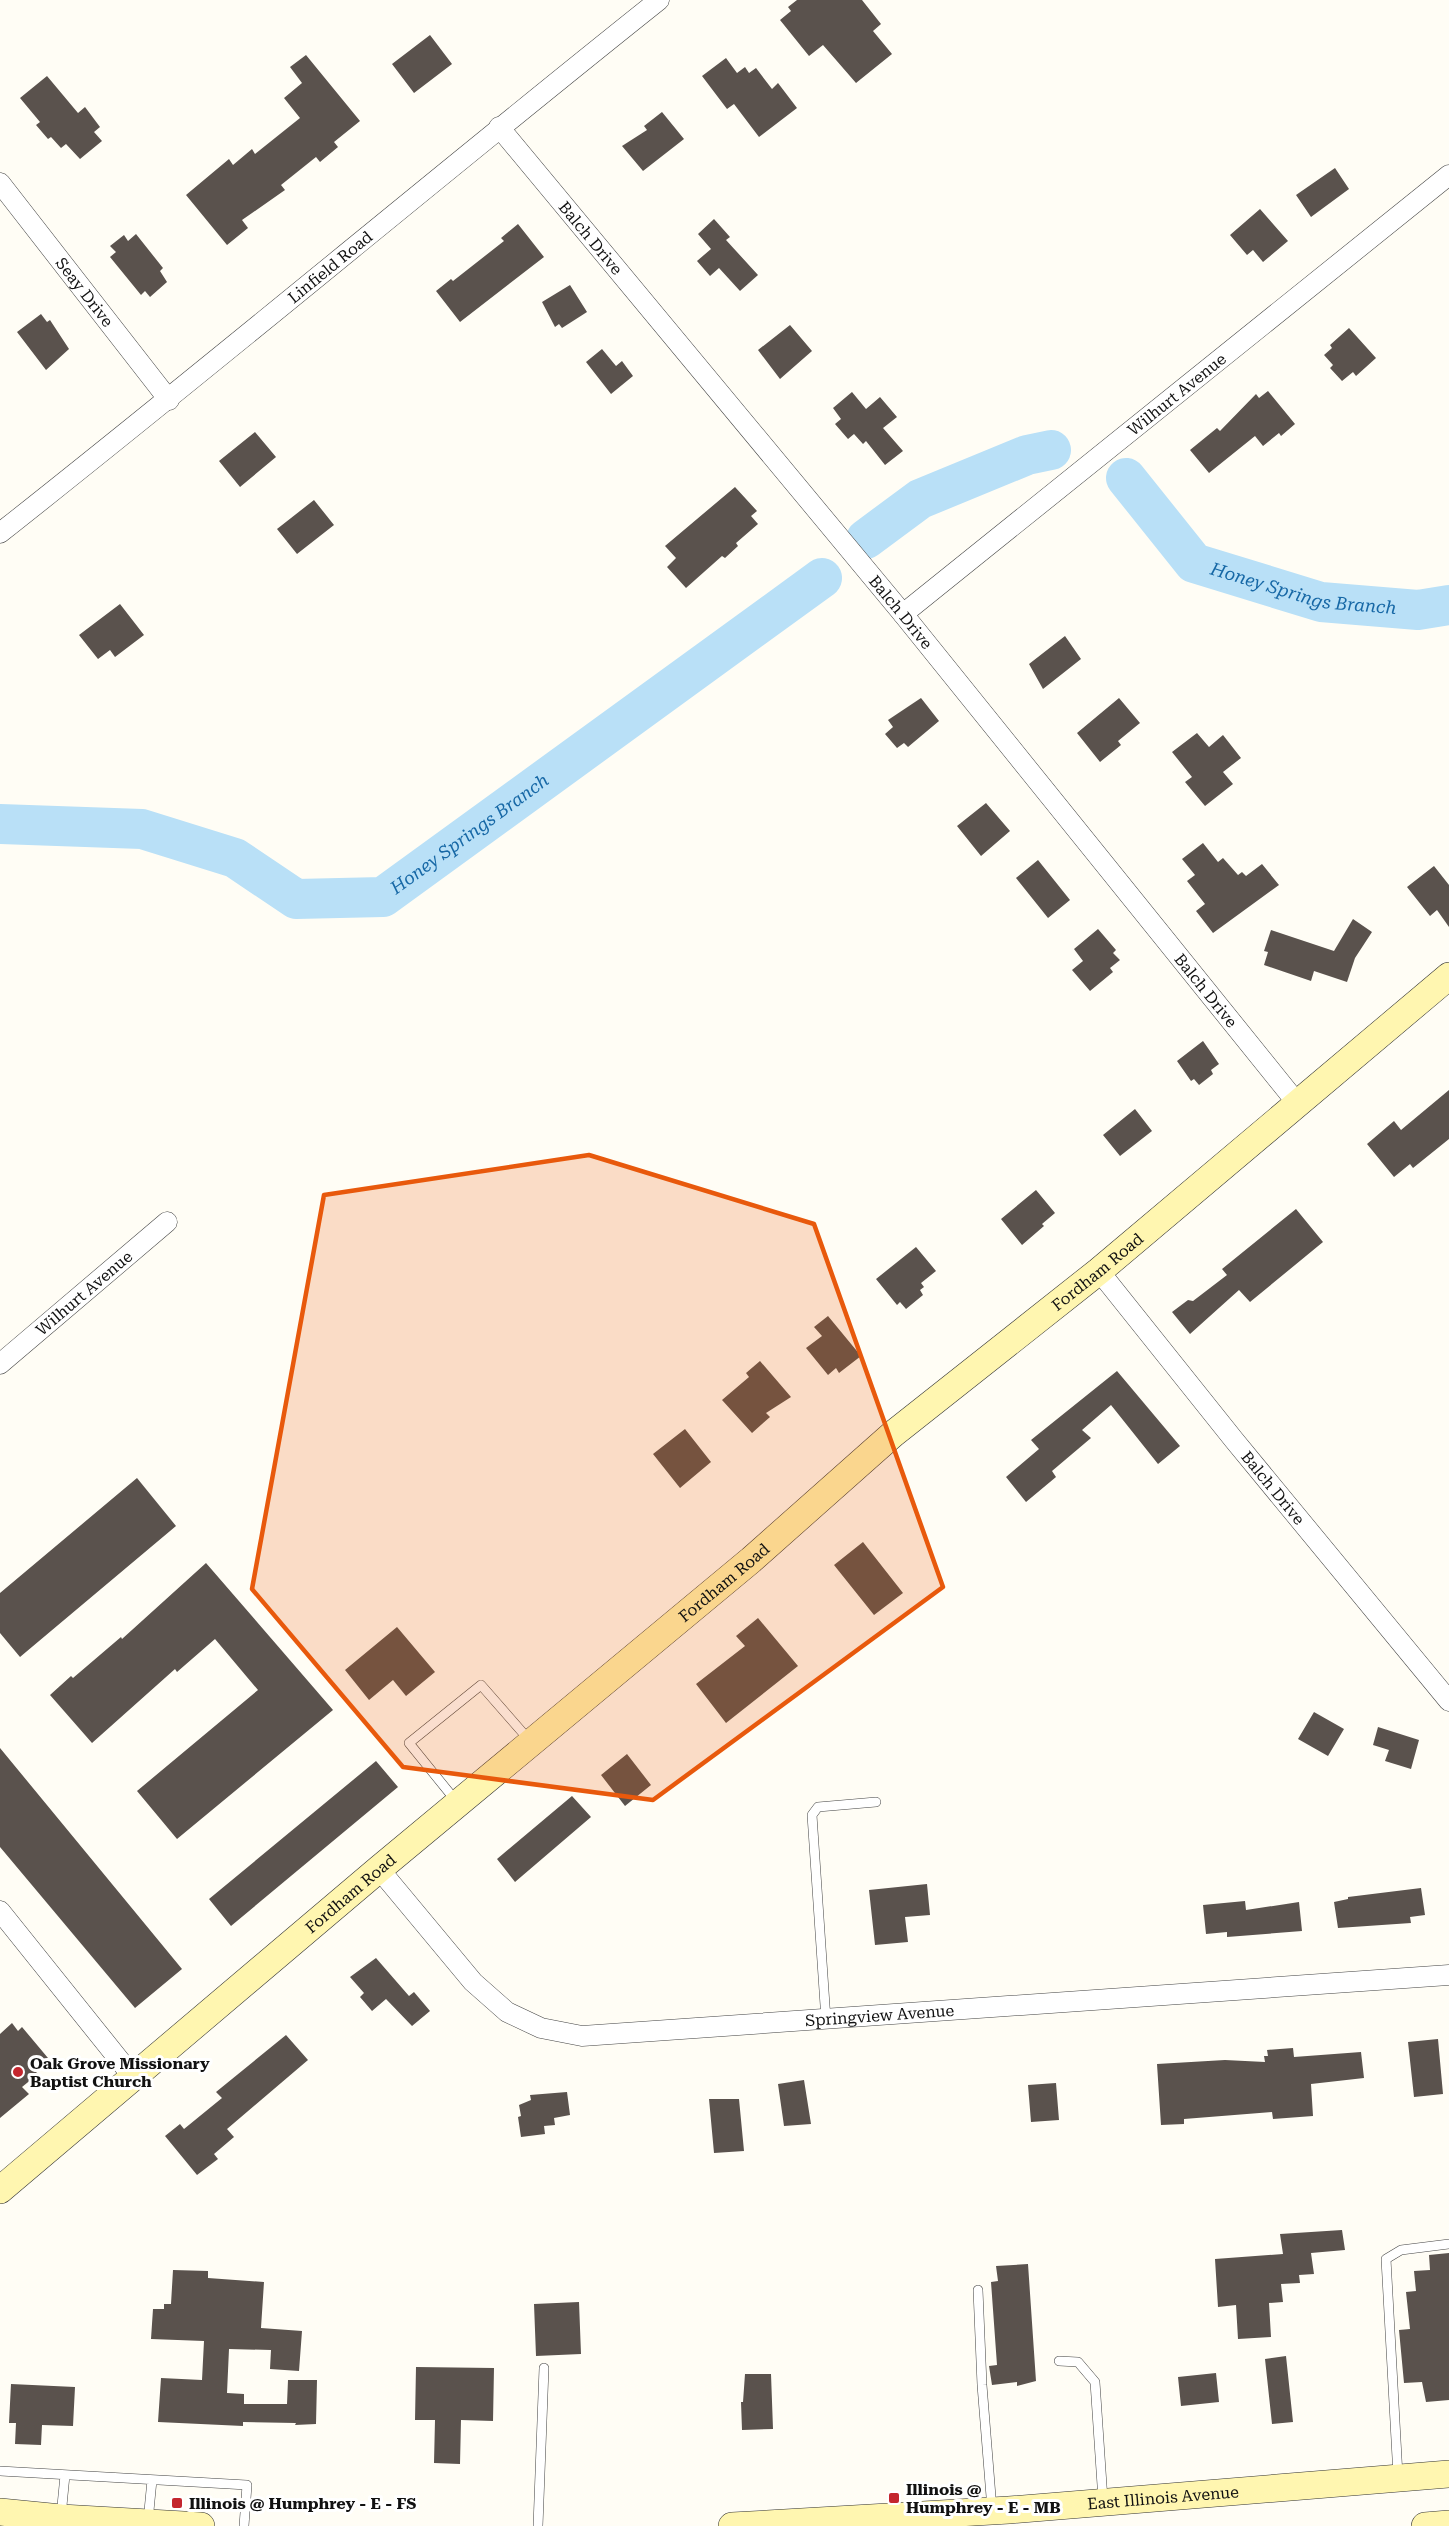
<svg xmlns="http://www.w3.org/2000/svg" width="1449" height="2526" font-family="'Roboto Serif',serif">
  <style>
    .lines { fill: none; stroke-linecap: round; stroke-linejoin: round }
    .river { stroke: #b9e0f7; stroke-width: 40 }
    .building { fill: #5a524d }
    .lane-casing { stroke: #444; stroke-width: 10 }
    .street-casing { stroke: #444; stroke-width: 21 }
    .secondary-casing { stroke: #333; stroke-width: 28 }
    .lane { stroke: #fff; stroke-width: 9 }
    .street { stroke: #fff; stroke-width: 20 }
    .secondary { stroke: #fff6b0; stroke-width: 27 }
    .marked { fill: #e8590c; fill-opacity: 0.2; stroke: #e8590c; stroke-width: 4.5; stroke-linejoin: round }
    .poi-dot { fill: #c4262e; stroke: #fff; stroke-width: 2 }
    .labels { text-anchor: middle; stroke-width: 6; stroke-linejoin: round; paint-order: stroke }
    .street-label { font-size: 16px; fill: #111; stroke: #fff }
    .poi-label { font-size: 16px; font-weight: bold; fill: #111; stroke: #fff; text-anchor: start }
    .water-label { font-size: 18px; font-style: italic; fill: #1768a6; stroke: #fff }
  </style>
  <rect width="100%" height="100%" fill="#fffdf5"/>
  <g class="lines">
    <g class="river">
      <path id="s1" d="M1126,478L1194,563L1321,602L1418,610L1449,605"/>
      <path d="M866,539L920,499L1027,455L1051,450"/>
      <path id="s2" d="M0,824L142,829L235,858L296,899L383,897L822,578"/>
    </g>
  </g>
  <path class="building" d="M797,0H862L881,24L873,31L892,54L856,83L823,45L809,56L780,20L791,11L788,7Z
    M430,35L452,64L414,93L392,64Z
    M306,55L360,121L334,142L338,147L320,162L316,157L281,185L285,190L242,220L248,228L227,245L186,195L229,159L233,165L252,149L255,154L300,118L284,98L302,83L290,67Z
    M726,58L737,73L745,67L749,73L756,68L772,89L778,83L797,108L759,137L734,104L727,109L702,76Z
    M47,76L78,113L85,107L100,127L94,132L102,141L80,159L66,144L61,148L51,137L48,139L36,125L40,122L20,98Z
    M662,112L684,139L643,171L622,146L647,130L644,126Z
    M1335,168L1349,189L1311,217L1296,195Z
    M1260,209L1288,241L1263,262L1253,250L1247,255L1230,235Z
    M714,219L730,237L726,240L758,275L740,291L719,268L710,276L697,261L711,249L698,234Z
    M518,224L544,257L460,322L436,291L451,279L453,281L504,241L501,238Z
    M136,234L163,268L160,271L167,282L150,297L145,291L141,295L110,257L116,252L110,246L124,235L128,241Z
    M570,285L587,312L562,328L559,324L555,327L542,302Z
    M41,314L47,322L50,320L69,349L46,370L17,332Z
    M790,325L812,351L780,379L758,350Z
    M1349,328L1376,358L1356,376L1353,372L1342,381L1330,368L1333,365L1324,355L1332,348L1330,345Z
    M602,349L616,366L622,361L633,376L611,394L586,362Z
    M1268,391L1295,424L1281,436L1279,433L1263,446L1255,436L1209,473L1190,450L1217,428L1220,431L1256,394L1259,398Z
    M852,392L866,409L880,397L897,417L883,428L903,451L885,465L866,441L863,444L854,434L848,439L835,424L841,419L833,408Z
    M255,432L276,457L240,487L219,461Z
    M735,487L757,511L751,516L758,524L736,543L738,546L725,558L722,556L686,588L667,567L676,558L665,546Z
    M314,500L334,525L297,554L277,529Z
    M120,604L144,635L115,657L110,650L98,659L79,635Z
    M1065,636L1081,659L1043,689L1029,664Z
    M921,698L939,721L908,747L904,743L897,748L885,734L893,727L888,720Z
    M1119,698L1140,723L1118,741L1121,745L1100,762L1077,733Z
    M1197,733L1209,747L1223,735L1241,758L1223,772L1233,784L1205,806L1185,782L1192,777L1172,752Z
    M986,803L1010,831L981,856L957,826Z
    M1203,843L1218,862L1223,858L1238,875L1242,872L1246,876L1262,864L1279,885L1213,933L1196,911L1205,904L1187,881L1195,875L1182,859Z
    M1038,860L1070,900L1048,918L1016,878Z
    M1434,866L1449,885V927L1437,910L1430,916L1407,887Z
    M1353,919L1372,932L1355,958L1347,982L1314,971L1311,981L1264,965L1268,952L1264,951L1271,930L1334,951Z
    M1098,929L1116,950L1113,953L1120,960L1110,968L1113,972L1090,991L1072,970L1083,961L1074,949Z
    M1203,1041L1219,1064L1211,1070L1213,1074L1199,1085L1194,1079L1191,1081L1177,1061Z
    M1449,1090V1139L1413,1168L1410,1164L1394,1177L1367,1144L1394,1121L1401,1130Z
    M1135,1109L1152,1131L1120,1156L1103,1135Z
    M1036,1190L1055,1213L1042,1224L1044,1226L1022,1245L1001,1219Z
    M1296,1209L1323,1242L1250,1302L1239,1290L1190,1334L1172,1312L1188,1300L1193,1301L1227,1275L1222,1269Z
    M916,1247L936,1271L921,1283L924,1287L920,1290L923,1295L906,1309L900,1302L897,1305L876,1279Z
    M828,1316L861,1356L839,1373L836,1368L828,1375L806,1348L822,1336L814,1327Z
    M760,1361L791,1397L766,1413L770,1417L752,1433L722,1400L749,1377L746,1373Z
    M1117,1371L1180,1446L1158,1464L1111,1405L1082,1430L1091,1438L1052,1471L1056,1477L1026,1502L1006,1477L1039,1449L1031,1440Z
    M685,1429L711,1462L680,1488L653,1454Z
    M137,1478L176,1526L20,1657L0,1633V1593Z
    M863,1542L903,1593L874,1615L834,1565Z
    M206,1563L333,1710L177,1839L137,1791L258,1690L215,1639L177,1672L175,1669L92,1743L50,1695L71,1676L73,1678L121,1637L122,1639Z
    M758,1618L798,1666L726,1723L696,1684L745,1646L736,1636Z
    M397,1627L435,1672L406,1696L393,1680L369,1700L345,1670Z
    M1314,1712L1344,1729L1328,1756L1298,1739Z
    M1378,1727L1419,1740L1411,1769L1385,1761L1389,1750L1373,1745Z
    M0,1748L182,1969L135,2008L0,1847Z
    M627,1754L651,1785L625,1806L601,1775Z
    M376,1761L398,1787L231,1926L209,1899Z
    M572,1796L591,1817L515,1882L497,1859Z
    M927,1884L930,1915L905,1917L908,1942L875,1945L869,1890Z
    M1421,1888L1425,1915L1410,1917L1411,1923L1338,1928L1334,1902L1348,1899V1897Z
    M1245,1901L1246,1910L1299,1902L1302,1931L1227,1937V1932L1206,1934L1203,1905Z
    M376,1958L409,1996L414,1992L430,2011L412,2026L386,1999L372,2011L360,1997L364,1993L350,1977Z
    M12,2023L18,2031L22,2027L48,2058L34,2070L38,2074L22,2087L29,2094L0,2118V2034Z
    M286,2035L308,2060L227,2129L234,2137L214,2154L218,2159L197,2175L165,2136L180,2124L184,2129L222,2098L216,2092Z
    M1438,2039L1443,2094L1414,2097L1408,2042Z
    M1293,2048L1294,2057L1361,2052L1364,2078L1311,2084L1313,2116L1273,2119L1272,2112L1184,2119V2124L1161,2125L1157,2064L1225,2060L1265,2062L1264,2056H1268L1267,2050Z
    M804,2080L811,2124L784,2126L778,2084Z
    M1056,2083L1059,2120L1031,2122L1028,2085Z
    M567,2092L570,2115L554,2118L555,2125L544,2126L545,2134L521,2137L518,2117L521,2116L519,2105L531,2100L530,2095Z
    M709,2099H739L744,2151L714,2153Z
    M1342,2230L1345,2250L1311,2253L1314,2274L1299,2275L1300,2283L1281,2284L1283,2302L1269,2303L1271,2337L1238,2339L1236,2305L1218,2307L1215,2259L1283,2254L1280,2234Z
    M1449,2253V2400L1426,2402L1422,2382L1404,2383L1399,2330L1410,2329L1406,2292L1416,2291L1414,2271L1430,2270L1429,2255Z
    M1028,2264L1036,2381L1017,2386V2382L992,2385L989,2366L997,2365L991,2282L998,2281L996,2266Z
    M173,2270L208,2271V2278L264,2282L261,2328L302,2331L299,2371L270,2369L271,2350L229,2349L227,2393L244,2394V2404H287L288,2380H317L316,2424L295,2425L296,2423L243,2422V2426L158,2422L161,2378L202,2380L204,2341L151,2339L153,2309H164V2304H171Z
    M579,2302L581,2354L536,2356L534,2304Z
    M1286,2356L1293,2422L1272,2424L1265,2359Z
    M416,2367L494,2368L493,2421L461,2420L460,2464L434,2463L435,2420H415Z
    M1216,2373L1219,2402L1181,2406L1178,2377Z
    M745,2374H771L773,2429L742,2430L741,2402H743Z
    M11,2384L75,2387L73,2426L42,2425L41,2445L15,2444L16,2423H9Z"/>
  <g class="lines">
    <defs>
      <path id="lane" d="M456,1801L409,1743L481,1685L530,1741
        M826,2020L812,1815L818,1807L876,1802
        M978,2290L982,2385L992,2509
        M1059,2361L1078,2362L1095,2382L1103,2500
        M0,2471L247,2485L244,2526
        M1398,2476L1386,2259L1401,2250L1449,2244
        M61,2516L65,2475
        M148,2521L152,2480
        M538,2526L544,2368"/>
      <g id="street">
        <path id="s3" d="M499,127L903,614L1297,1103"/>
        <path id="s4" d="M0,183L169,400"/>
        <path id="s5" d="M0,533C222,358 438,176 659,0"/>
        <path id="s6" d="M903,614L1449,175"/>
        <path id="s7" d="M1099,1271L1234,1440L1449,1701"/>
        <path id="s8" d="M0,1364L167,1222"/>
        <path id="s9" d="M379,1869L473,1982L507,2012L541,2028L582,2036L1449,1975"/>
        <path d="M0,1911L133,2077"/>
      </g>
      <g id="secondary">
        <path id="s10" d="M0,2190L379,1869L751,1560L893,1434L1099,1271L1449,976"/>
        <path d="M0,2512L61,2518L201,2526"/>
        <path id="s11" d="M732,2526L1009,2510L1449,2474"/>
        <path d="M1425,2526L1449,2524"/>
      </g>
    </defs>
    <use href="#lane" class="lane-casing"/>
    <use href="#street" class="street-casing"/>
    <use href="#secondary" class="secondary-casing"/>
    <use href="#lane" class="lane"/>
    <use href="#street" class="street"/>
    <use href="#secondary" class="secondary"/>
  </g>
  <path class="marked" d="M589,1155L814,1224L943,1587L653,1800L403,1767L252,1589L324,1195Z"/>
  <g class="poi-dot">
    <circle cx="18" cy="2072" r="6"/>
    <rect x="888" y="2492" width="12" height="12" rx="3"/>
    <rect x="171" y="2497" width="12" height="12" rx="3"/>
  </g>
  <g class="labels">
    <g class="street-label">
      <text dy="6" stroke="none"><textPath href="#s3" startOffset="144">Balch Drive</textPath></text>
      <text dy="6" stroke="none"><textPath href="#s5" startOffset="424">Linfield Road</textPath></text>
      <text dy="6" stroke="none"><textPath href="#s4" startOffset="138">Seay Drive</textPath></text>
      <text dy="6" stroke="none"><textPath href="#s6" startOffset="351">Wilhurt Avenue</textPath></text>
      <text dy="6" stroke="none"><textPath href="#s3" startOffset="630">Balch Drive</textPath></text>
      <text dy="6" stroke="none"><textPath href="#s3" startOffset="1116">Balch Drive</textPath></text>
      <text dy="6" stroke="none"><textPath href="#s10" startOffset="1431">Fordham Road</textPath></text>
      <text dy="6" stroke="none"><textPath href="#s8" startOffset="110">Wilhurt Avenue</textPath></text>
      <text dy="6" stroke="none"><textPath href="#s7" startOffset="278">Balch Drive</textPath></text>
      <text dy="6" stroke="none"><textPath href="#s10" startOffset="945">Fordham Road</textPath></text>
      <text dy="6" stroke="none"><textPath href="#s10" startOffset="459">Fordham Road</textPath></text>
      <text dy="6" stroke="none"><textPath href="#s9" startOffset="570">Springview Avenue</textPath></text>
      <text dy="6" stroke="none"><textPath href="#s11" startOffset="432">East Illinois Avenue</textPath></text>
    </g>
    <g class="poi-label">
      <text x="30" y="2069">Oak Grove Missionary<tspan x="30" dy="18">Baptist Church</tspan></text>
      <text x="906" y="2495">Illinois @<tspan x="906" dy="18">Humphrey - E - MB</tspan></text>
      <text x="189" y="2509">Illinois @ Humphrey - E - FS</text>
    </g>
    <g class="water-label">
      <text dy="6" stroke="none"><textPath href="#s1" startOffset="222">Honey Springs Branch</textPath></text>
      <text dy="6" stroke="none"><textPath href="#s2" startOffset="507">Honey Springs Branch</textPath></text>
    </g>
  </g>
</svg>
